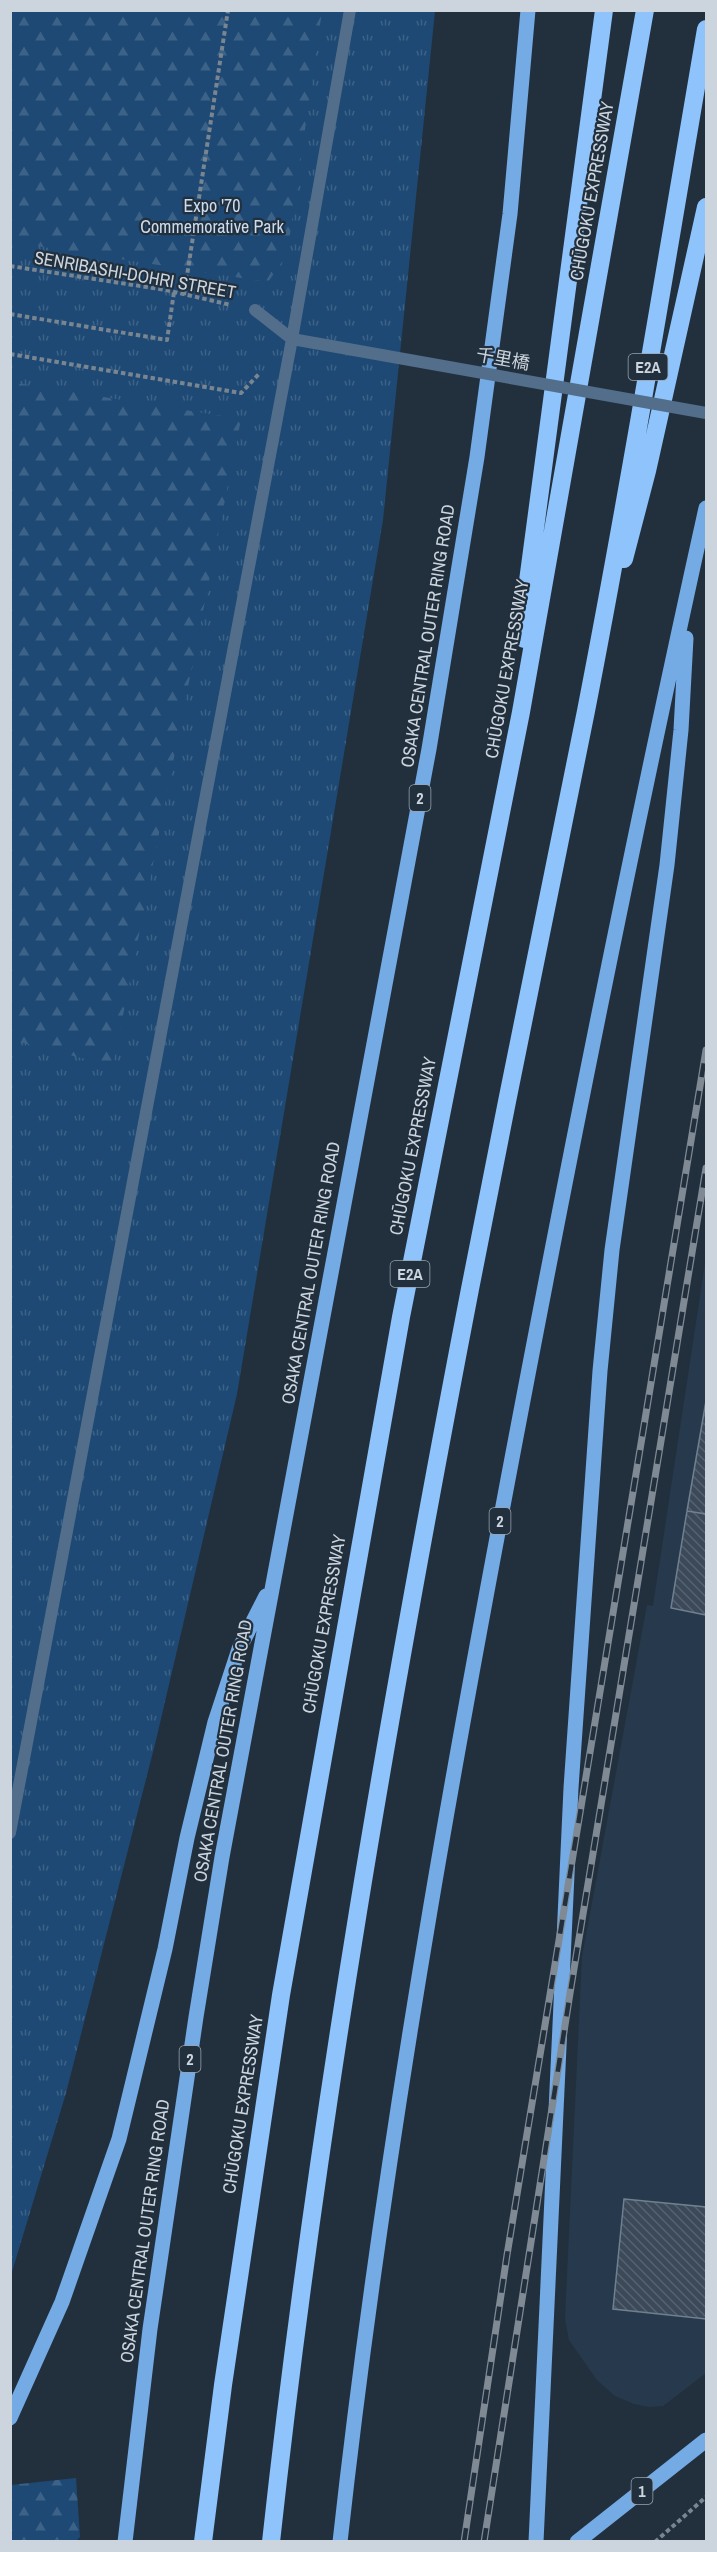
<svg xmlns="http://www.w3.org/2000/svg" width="717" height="2552" font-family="'Archivo Narrow','Noto Sans JP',sans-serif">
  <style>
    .built { fill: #273a4d }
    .grass { fill: url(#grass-tufts) }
    .forest { fill: url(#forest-firs) }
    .building { fill: url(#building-back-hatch); stroke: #708090; stroke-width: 1.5 }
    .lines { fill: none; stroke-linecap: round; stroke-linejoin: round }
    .path { stroke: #798590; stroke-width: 4; stroke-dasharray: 4.5 3; stroke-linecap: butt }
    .service { stroke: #536e8a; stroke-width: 12 }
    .primary { stroke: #74abe5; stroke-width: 15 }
    .motorway { stroke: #8ec3fb; stroke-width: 18 }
    .rail-casing { stroke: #7f8a95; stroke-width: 7 }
    .rail { stroke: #22303e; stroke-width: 4.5; stroke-dasharray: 14; stroke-linecap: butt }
    .service-bridge { stroke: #536e8a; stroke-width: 12 }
    .labels { text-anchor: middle; stroke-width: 4.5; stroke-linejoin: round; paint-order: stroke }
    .shield { fill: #22303e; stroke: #99a4ae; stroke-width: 1.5 }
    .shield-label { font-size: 16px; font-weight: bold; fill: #ccd5de }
    .street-label { font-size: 18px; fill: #ccd5de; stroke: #22303e }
    .park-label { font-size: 18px; fill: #ccdcee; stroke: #22303e }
  </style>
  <defs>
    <pattern id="grass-tufts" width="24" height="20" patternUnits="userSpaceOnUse" patternTransform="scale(1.5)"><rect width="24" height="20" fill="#1d4974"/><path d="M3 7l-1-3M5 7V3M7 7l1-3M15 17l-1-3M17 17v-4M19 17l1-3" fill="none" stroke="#3d6287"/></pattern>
    <pattern id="forest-firs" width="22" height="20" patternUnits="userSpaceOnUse" patternTransform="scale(1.5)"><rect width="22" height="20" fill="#1d4974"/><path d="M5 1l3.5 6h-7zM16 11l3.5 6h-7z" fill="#3d6287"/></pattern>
    <pattern id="building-back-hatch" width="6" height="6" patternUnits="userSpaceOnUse" patternTransform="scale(1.5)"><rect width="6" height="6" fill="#3b4959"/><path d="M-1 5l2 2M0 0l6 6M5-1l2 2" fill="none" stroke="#566270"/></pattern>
  </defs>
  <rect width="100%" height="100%" fill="#22303e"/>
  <path class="built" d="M706,1257V2373L663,2406L649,2407L634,2404L615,2396L597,2380L569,2340L565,2319L582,1957L647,1605L653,1606Z"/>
  <path class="grass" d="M11,11H435L383,520L237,1394L156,1740L66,2093L11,2275Z"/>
  <path class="forest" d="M10,11H322L287,255L268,282L11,242Z
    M10,382L241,419L113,1066L11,1040Z
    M76,2478L80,2537L76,2541H11V2485Z"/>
  <path class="building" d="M706,1401V1514L687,1511Z
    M687,1511L706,1514V1615L671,1608Z
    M624,2199L706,2207V2319L613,2309Z"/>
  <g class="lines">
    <path class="path" d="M10,266L166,290L231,305
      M184,295L228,10
      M10,314L167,340L174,292
      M10,354L241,393L259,374
      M655,2542L706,2497"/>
    <path class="service" d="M255,310L292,339
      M10,1833L292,339L350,10"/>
    <path class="primary" d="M10,2418L62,2302L119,2139L165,1949L187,1838L215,1722L239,1649L266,1596
      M125,2542L150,2329L196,2017L222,1857L429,749L477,457L510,214L528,10
      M340,2542C387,2118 465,1699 546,1281C596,1023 649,765 706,508
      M536,2542L571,1788L600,1371L612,1250L667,865L681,730L686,638
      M577,2542L706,2440"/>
    <path class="motorway" d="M624,559L647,471L706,207
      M524,639L526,596L604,10
      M203,2542L223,2385L281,1995L401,1317L521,712L645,10
      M271,2542C317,2121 390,1704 470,1289C507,1096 548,904 586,711C630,485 667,257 706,29"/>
    <defs>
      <path id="rail" d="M464,2542L507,2255L706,1050
        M484,2542L571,1987L706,1168"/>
    </defs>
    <use href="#rail" class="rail-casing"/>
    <use href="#rail" class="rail"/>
    <path class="service-bridge" d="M292,339L706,413"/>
  </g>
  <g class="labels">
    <g class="shield">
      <rect x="628.5" y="354" width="39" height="26" rx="4.5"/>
      <rect x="409.5" y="785" width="21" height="26" rx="4.5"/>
      <rect x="390.5" y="1261" width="39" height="26" rx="4.5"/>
      <rect x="489.5" y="1508" width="21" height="26" rx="4.5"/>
      <rect x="179.5" y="2046" width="21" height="26" rx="4.5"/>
      <rect x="631.5" y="2478" width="21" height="26" rx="4.5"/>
    </g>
    <g class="shield-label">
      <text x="648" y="373">E2A</text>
      <text x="420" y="804">2</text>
      <text x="410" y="1280">E2A</text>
      <text x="500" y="1527">2</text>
      <text x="190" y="2065">2</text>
      <text x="642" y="2497">1</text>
    </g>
    <g class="street-label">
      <text transform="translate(592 191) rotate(-80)" y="6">CHŪGOKU EXPRESSWAY</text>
      <text transform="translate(135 275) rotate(10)" y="6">SENRIBASHI-DOHRI STREET</text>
      <text transform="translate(503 359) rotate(10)" y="6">千里橋</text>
      <text transform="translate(428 636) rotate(-81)" y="6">OSAKA CENTRAL OUTER RING ROAD</text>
      <text transform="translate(507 669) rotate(-80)" y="6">CHŪGOKU EXPRESSWAY</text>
      <text transform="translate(413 1146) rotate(-79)" y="6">CHŪGOKU EXPRESSWAY</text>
      <text transform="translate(311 1273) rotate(-80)" y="6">OSAKA CENTRAL OUTER RING ROAD</text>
      <text transform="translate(324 1624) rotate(-80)" y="6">CHŪGOKU EXPRESSWAY</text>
      <text transform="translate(223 1751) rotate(-80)" y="6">OSAKA CENTRAL OUTER RING ROAD</text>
      <text transform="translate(243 2104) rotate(-81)" y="6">CHŪGOKU EXPRESSWAY</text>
      <text transform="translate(145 2231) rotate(-82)" y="6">OSAKA CENTRAL OUTER RING ROAD</text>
    </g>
    <g class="park-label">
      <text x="212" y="212">Expo '70<tspan x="212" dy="21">Commemorative Park</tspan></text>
    </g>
  </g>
  <rect width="717" height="2552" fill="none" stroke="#ccd5de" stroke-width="24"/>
</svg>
